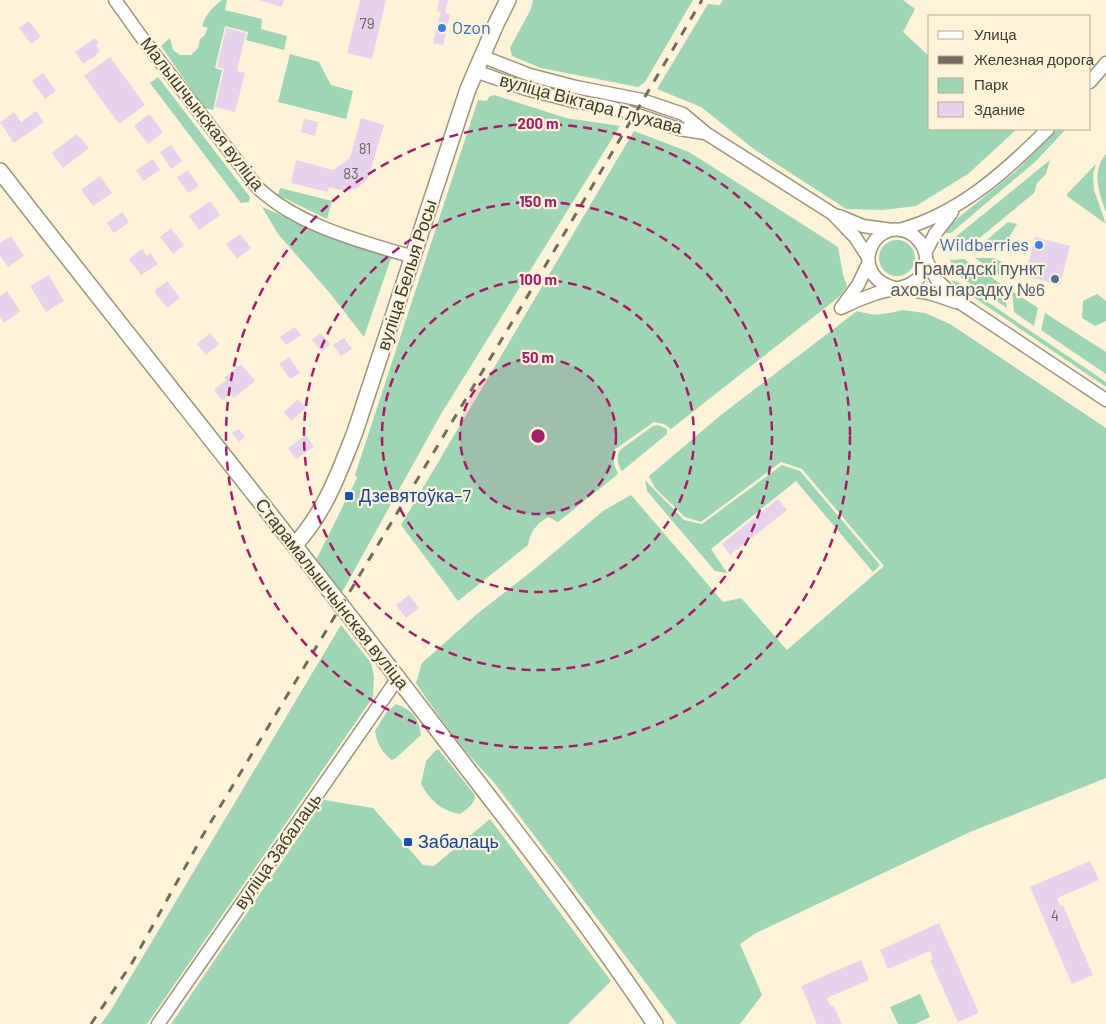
<svg xmlns="http://www.w3.org/2000/svg" width="1106" height="1024" font-family="Barlow,sans-serif">
  <style>
    .green { fill: #9fd4b4 }
    .building { fill: #e4d3eb }
    .lines { fill: none; stroke-linecap: round; stroke-linejoin: round }
    .minor-casing { stroke: #9d947c; stroke-width: 15 }
    .major-casing { stroke: #9d947c; stroke-width: 18 }
    .minor { stroke: #fff; stroke-width: 12 }
    .major { stroke: #fff; stroke-width: 15 }
    .rail { stroke: #716c5d; stroke-width: 3; stroke-dasharray: 9 9; stroke-linecap: butt }
    .ring { fill: none; stroke: #a41d67; stroke-width: 2.5; stroke-dasharray: 9 6 }
    .shop-dot { fill: #3f7fe0; stroke: #fcf3d8; stroke-width: 2 }
    .service-dot { fill: #5c6f8a; stroke: #fcf3d8; stroke-width: 2 }
    .transit-dot { fill: #1a4fb4; stroke: #fcf3d8; stroke-width: 2 }
    .labels { text-anchor: middle; stroke-width: 4.5; stroke-linejoin: round; paint-order: stroke }
    .number-label { font-size: 15px; fill: #696260 }
    .shop-label { font-size: 18px; fill: #366cbe; stroke: #fcf3d8; text-anchor: start }
    .street-label { font-size: 18px; fill: #403c32; stroke: #fcf3d8 }
    .service-label { font-size: 18px; fill: #4e5e75; stroke: #fcf3d8; text-anchor: end }
    .transit-label { font-size: 18px; fill: #164399; stroke: #fcf3d8; text-anchor: start }
    .centre { fill: #a41d67; stroke: #fcf3d8; stroke-width: 2.5 }
    .ring-label { font-size: 15px; text-anchor: middle; font-weight: bold; fill: #a41d67; stroke: #fcf3d8; stroke-width: 4.5; stroke-linejoin: round; paint-order: stroke }
  </style>
  <rect width="100%" height="100%" fill="#fcf3d8"/>
  <path class="green" d="M222,0H227L225,10L262,19L261,29L287,36L284,50L246,40L248,32L225,26L215,68L222,70L213,110L204,108L161,46L170,38L173,50L180,55H191L198,48L200,39L204,36L208,28L202,26C206,14 212,8 222,0Z
    M533,0H693L645,82L638,87L541,68L512,56L510,48L531,9Z
    M723,0H903L915,9L903,32L930,57V129H1017L968,174L916,206L883,210L846,209L755,150L701,107L657,89L708,4L720,5Z
    M290,54L319,62L331,85L353,91L346,119L278,102Z
    M158,77L250,197L249,202L241,203L150,83Z
    M494,95L566,118L620,126L441,414L341,594L315,562L357,478L355,475L478,100L487,101L489,97Z
    M1058,129H1066L1035,162L951,233H943V230L1015,172Z
    M634,131L689,152L838,247L843,275L847,286L840,296L671,429L664,424L654,422L614,450V464L618,474L558,522L548,517C536,524 531,531 528,545L458,601L401,525Z
    M1106,154V212C1099,192 1091,172 1106,154Z
    M1050,160L1046,174L1037,183L1034,193L965,250L950,249L953,239Z
    M1096,164L1093,174L1094,190L1106,224L1067,196V194Z
    M280,188L332,201L327,219L278,195Z
    M262,207L281,215L320,233L391,258L364,337L329,292L278,234Z
    M1008,222L1017,224L1007,241L997,244L993,248L976,249Z
    M879 258a18 18 0 1 1 36 0a18 18 0 1 1-36 0Z
    M975,258H994L1002,262L1003,278Z
    M964,259L1004,286L1007,308L959,276L955,272L950,260Z
    M951,280L958,282L1106,382V387L954,284Z
    M1012,291L1038,308L1034,326L1014,312Z
    M1097,294L1106,301V321L1095,326L1082,318L1083,301Z
    M903,310L925,313L950,324L1106,428V778L970,832L756,933L740,944L762,995L740,1024H677L492,780C463,751 439,717 416,683L422,663L477,614L537,567L603,511L631,495L723,602L741,598L787,650L884,566L802,469L781,462L701,522L685,517L655,488L649,476L721,415L857,311C875,317 886,314 903,310Z
    M1045,313L1106,352V374L1041,330Z
    M658,425L667,429V434L622,471C617,464 616,458 620,450L653,426Z
    M782,465L800,471L880,565L873,572L796,481L711,549L727,573L715,571L647,491L645,480L684,520L702,524Z
    M341,625L371,663L374,676L373,697L147,1024H101L111,1010Z
    M396,704C412,710 419,718 421,735L396,758L392,760C381,752 377,743 375,731L386,713Z
    M436,750H439L475,795C475,804 467,809 460,814C441,811 430,800 421,784L426,761Z
    M324,800L373,808L423,865L434,866L490,819L611,981L568,1024H171Z
    M920,994L930,1017L915,1024H898L890,1007Z"/>
  <path class="building" d="M258,0H284L282,7Z
    M360,0H386L372,59L347,53Z
    M439,0H448L445,13L450,14L443,45L433,43L441,12L437,11Z
    M29,21L41,37L31,44L19,28Z
    M226,28L246,33L237,71L245,73L235,112L215,107L224,69L217,67Z
    M95,38L99,43L96,45L100,51L92,59L91,58L83,64L75,52Z
    M110,57L145,105L119,124L84,76Z
    M43,73L56,91L45,99L32,81Z
    M36,111L44,122L14,143L0,122L14,112L21,122Z
    M149,114L163,132L148,144L134,126Z
    M361,118L384,125L368,179L357,188L346,191L329,187L328,192L291,183L296,160L333,170L350,158Z
    M304,119L318,122L315,136L301,132Z
    M77,134L89,148L63,168L52,153Z
    M171,145L182,161L171,169L160,152Z
    M153,159L160,170L143,181L136,170Z
    M188,170L199,186L188,193L177,177Z
    M100,176L112,193L93,206L81,190Z
    M210,201L220,215L199,230L189,216Z
    M122,212L129,222L114,233L107,223Z
    M171,228L184,245L173,254L160,237Z
    M240,234L251,248L237,259L226,244Z
    M11,236L24,256L8,267L0,255V243Z
    M1035,237L1070,246L1060,285L1025,276Z
    M142,249L147,256L150,253L158,264L141,275L129,259Z
    M49,275L64,301L46,312L30,286Z
    M167,281L180,298L167,308L154,291Z
    M7,291L20,311L4,323L0,317V296Z
    M295,327L301,335L286,345L280,337Z
    M210,333L219,344L206,355L197,344Z
    M320,333L330,344L322,352L312,340Z
    M344,338L352,349L341,356L333,345Z
    M289,357L300,373L290,379L279,364Z
    M241,364L255,381L234,398L230,394L222,400L214,390L226,380L224,378Z
    M298,399L306,408L291,421L284,412Z
    M239,429L245,437L239,442L232,433Z
    M306,435L314,447L296,459L288,448Z
    M778,499L787,510L730,555L722,544Z
    M409,595L419,608L406,618L396,605Z
    M1090,861L1099,880L1057,898L1060,906L1063,905L1093,975L1072,984L1030,887Z
    M939,923L979,1013L958,1022L930,960L933,959L930,951L888,969L880,950Z
    M861,960L869,980L827,998L830,1006L833,1005L842,1024H817L801,986Z"/>
  <g class="lines">
    <defs>
      <path id="minor" d="M115,0L145,42L257,187C298,226 360,241 413,257
        M481,56L530,75L576,87L642,100L683,114L707,134L833,214L855,237L868,257
        M475,71L526,89L573,101L605,106L635,114L679,129L705,133
        M1090,82L1106,63
        M839,216L863,226L892,230
        M899,230C959,214 1006,171 1048,129
        M925,253L935,234L952,212
        M926,260L937,280L962,304L1106,400
        M901,288L929,293L956,302
        M841,308C853,302 865,297 877,293C894,288 915,289 923,271C926,265 927,258 925,252C923,244 916,236 908,232C872,217 847,276 895,288
        M841,308L858,285L868,264
        M158,1024L398,678"/>
      <path id="major" d="M0,171C144,356 291,538 433,724C509,823 586,920 655,1024
        M295,545C326,510 338,475 355,432L468,89L496,24L508,0"/>
    </defs>
    <use href="#minor" class="minor-casing"/>
    <use href="#major" class="major-casing"/>
    <use href="#minor" class="minor"/>
    <use href="#major" class="major"/>
    <path class="rail" d="M91,1024L132,963L203,835L514,319L702,0"/>
  </g>
  <circle cx="538" cy="436" r="78" fill="#a41d67" fill-opacity=".12"/>
  <g class="ring">
    <circle cx="538" cy="436" r="78"/>
    <circle cx="538" cy="436" r="156"/>
    <circle cx="538" cy="436" r="234"/>
    <circle cx="538" cy="436" r="312"/>
  </g>
  <g class="shop-dot">
    <circle cx="442" cy="28" r="5"/>
    <circle cx="1039" cy="245" r="5"/>
  </g>
  <circle class="service-dot" cx="1055" cy="279" r="5"/>
  <g class="transit-dot">
    <rect x="344" y="491" width="10" height="10" rx="2.5"/>
    <rect x="403" y="837" width="10" height="10" rx="2.5"/>
  </g>
  <g class="labels">
    <g class="number-label">
      <text x="367" y="29">79</text>
      <text x="365" y="154">81</text>
      <text x="351" y="179">83</text>
      <text x="1055" y="921">4</text>
    </g>
    <g class="shop-label">
      <text x="452" y="34">Ozon</text>
      <text x="1029" y="251" text-anchor="end">Wildberries</text>
    </g>
    <g class="street-label">
      <text transform="translate(591 104) rotate(15)" y="6">вуліца Віктара Глухава</text>
      <text transform="translate(202 114) rotate(52)" y="6">Малышчынская вуліца</text>
      <text transform="translate(407 275) rotate(-72)" y="6">вуліца Белыя Росы</text>
      <text transform="translate(332 594) rotate(52)" y="6">Старамалышчынская вуліца</text>
      <text transform="translate(278 851) rotate(-55)" y="6">вуліца Забалаць</text>
    </g>
    <g class="service-label">
      <text x="1045" y="275">Грамадскі пункт<tspan x="1045" dy="21">аховы парадку №6</tspan></text>
    </g>
    <g class="transit-label">
      <text x="359" y="502">Дзевятоўка–7</text>
      <text x="418" y="848">Забалаць</text>
    </g>
  </g>
  <circle cx="538" cy="436" r="8" class="centre"/>
  <g class="ring-label">
    <text x="538" y="129">200 m</text>
    <text x="538" y="207">150 m</text>
    <text x="538" y="285">100 m</text>
    <text x="538" y="363">50 m</text>
  </g>
  <rect x="928" y="15" width="162" height="115" fill="#fcf3d8" stroke="#b1aa96"/>
  <rect x="938" y="31" width="25" height="8" fill="#ffffff" stroke="#b1aa96"/>
  <text x="974" y="40" font-size="15" fill="#403c32">Улица</text>
  <rect x="938" y="56" width="25" height="8" fill="#716c5d" stroke="#b1aa96"/>
  <text x="974" y="65" font-size="15" fill="#403c32">Железная дорога</text>
  <rect x="938" y="78" width="25" height="15" fill="#9fd4b4" stroke="#b1aa96"/>
  <text x="974" y="90" font-size="15" fill="#403c32">Парк</text>
  <rect x="938" y="102" width="25" height="15" fill="#e4d3eb" stroke="#b1aa96"/>
  <text x="974" y="115" font-size="15" fill="#403c32">Здание</text>
</svg>
